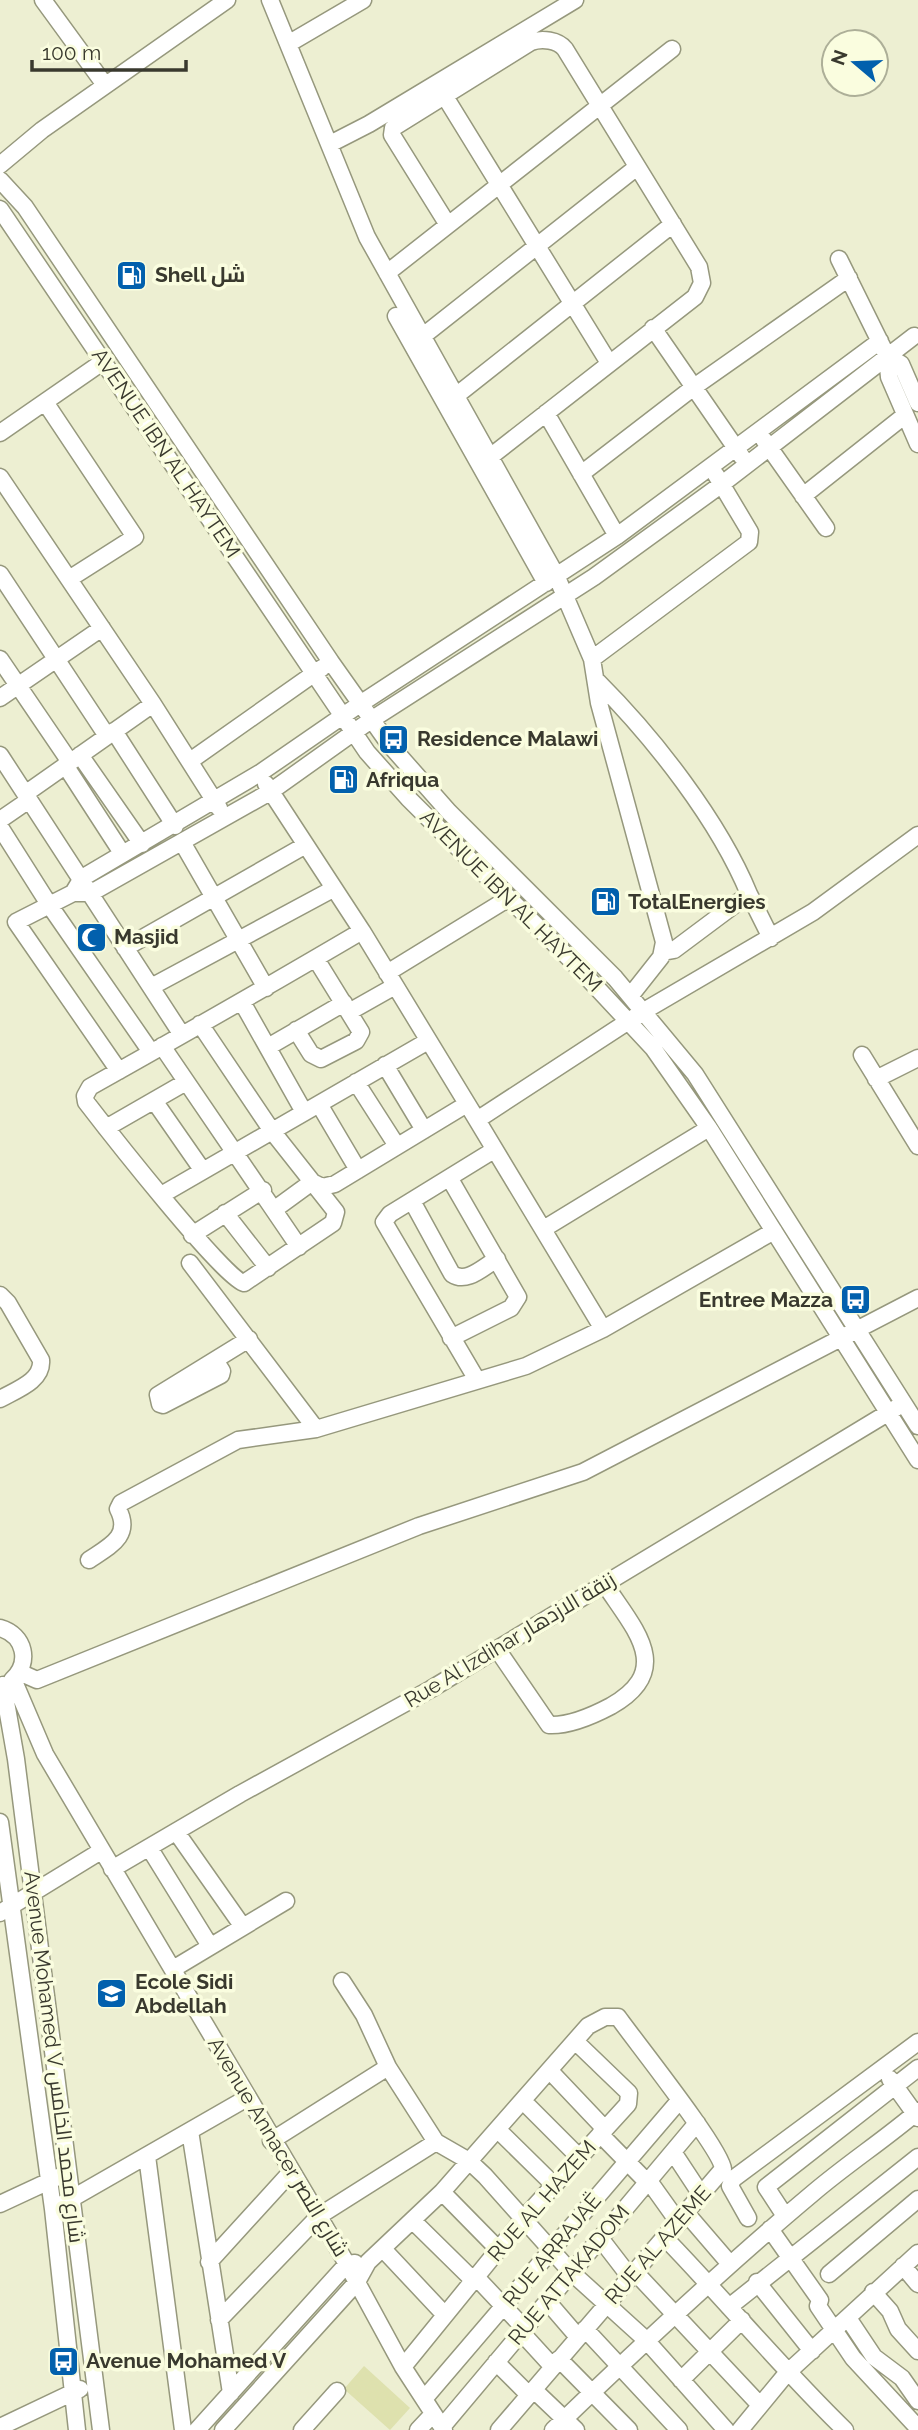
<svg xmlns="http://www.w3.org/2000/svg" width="918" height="2430" font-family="Raleway,Cairo,sans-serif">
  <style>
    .green { fill: #dee1ae }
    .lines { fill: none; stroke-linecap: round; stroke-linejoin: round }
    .minor-casing { stroke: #96987d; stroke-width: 19 }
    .minor { stroke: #fff; stroke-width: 16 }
    .labels { text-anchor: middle; stroke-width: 7; stroke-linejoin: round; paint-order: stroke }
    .poi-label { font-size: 21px; font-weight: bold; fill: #39392e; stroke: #fafddf; text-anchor: start }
    .street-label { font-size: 21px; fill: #39392e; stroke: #fafddf }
  </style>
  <rect width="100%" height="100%" fill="#edefd2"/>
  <path class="green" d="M364,2366L410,2408L390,2430L344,2389Z"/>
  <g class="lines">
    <defs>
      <path id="minor" d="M43,0L105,85
        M270,0L367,237L556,575L592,659L599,703L664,942L661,957L631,995
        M288,44L363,0
        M444,95L609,363
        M330,144L369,124L575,0
        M0,165L42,130L227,0
        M0,180L25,207L331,662L389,744L449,812L615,978L695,1074L918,1426
        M0,209L367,752L408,798L570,959L653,1048L709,1128L918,1460
        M448,225L392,135L393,128L531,42C542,38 558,40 565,49L699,267L702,283L695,297L490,457
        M839,259L887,356L889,377L918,444
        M387,273L672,49
        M396,316L546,583
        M653,328L742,457
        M423,336L637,167
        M887,356L901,364L918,403
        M457,395L673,224
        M45,402L135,537L69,579
        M546,413L617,536
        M0,433L104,361
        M764,440L826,528
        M581,474L694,387L849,278
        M0,477L153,704L219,808
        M803,496L904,416
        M0,574L107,736
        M0,659L70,762
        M592,659L749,542L750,532L716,475
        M598,682C654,738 719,821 749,894L674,950L663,952
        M0,698L102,628
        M114,731L175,826
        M0,755L182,1035
        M80,755L142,844
        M190,761L322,668
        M65,765L122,853
        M266,784L362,931L477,1120L644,1011L813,912L918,835
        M25,794L153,704
        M0,820L29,800
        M0,827L50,906L151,1052
        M182,842L266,988
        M73,893L82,878L260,773L360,704L617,536L880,341
        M749,894L771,938
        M125,948L304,846
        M387,973L509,898
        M151,987L333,889
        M242,1002L304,1112
        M349,1012L395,986
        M200,1024L272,1131L336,1212L333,1223L244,1283C225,1280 106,1128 86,1102L85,1096L90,1087C181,1036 272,984 362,931
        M296,1030L311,1054L321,1059L356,1041L361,1032L316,959
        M162,1046L299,1247
        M268,1047L344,1003
        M862,1055L918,1146
        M385,1065L424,1130
        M119,1071L16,922L73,893H91L270,792L371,720L594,577L722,484L914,336
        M876,1079L918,1058
        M356,1082L397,1146
        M155,1102L203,1171
        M319,1104L358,1170
        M477,1120L603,1329
        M106,1128L186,1082
        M450,1179L518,1297L511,1308L451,1338
        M312,1182L322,1187L335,1184L467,1104
        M163,1194L428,1041
        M412,1201L452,1274C467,1284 483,1267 497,1259
        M275,1209L312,1182
        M225,1213L268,1268
        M545,1228L709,1128
        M192,1235L263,1190
        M190,1263L316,1429
        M0,1295L8,1303L41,1360C43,1381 16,1390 0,1399
        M215,1360L222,1371L221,1375L163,1405L160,1404L158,1395L249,1339
        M477,1380L384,1222L390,1214L494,1150
        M89,1560C110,1546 132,1536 118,1509L121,1503L238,1440L316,1429L526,1366L603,1329L774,1231
        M0,1628C25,1635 31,1663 12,1680
        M497,1649L549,1725C568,1726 594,1715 611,1706C676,1669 633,1628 604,1583
        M19,1672L37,1680L419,1526L583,1472L918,1298
        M13,1679L45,1754L347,2264L403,2367L444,2430
        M3,1685L16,1759L101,2430
        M0,1822L53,2209L77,2430
        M177,1833L243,1927
        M150,1849L210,1946
        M112,1869L240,1794L431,1689L896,1408
        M0,1913L101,1851
        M173,1969L286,1901
        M342,1981L364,2015L388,2067L436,2142L469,2161L485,2176L571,2272L645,2339L726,2430
        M550,2071L605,2129
        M890,2079L918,2118
        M524,2102L579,2157
        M498,2130L554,2185
        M190,2131L231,2393
        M600,2134L647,2182
        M271,2141L388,2067
        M673,2152L702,2196
        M147,2156L183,2430
        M649,2181L679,2223
        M442,2192L498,2249
        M64,2203L247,2098
        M0,2204L58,2177
        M687,2214L730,2264
        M785,2216L766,2187L918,2068
        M748,2218L730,2186L733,2179L918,2042
        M413,2221L473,2280
        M770,2229L820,2300L818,2306L853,2358L918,2428
        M600,2238L630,2277
        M666,2239C727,2302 782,2369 845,2430
        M383,2249L445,2315
        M209,2262L291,2172
        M903,2266L918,2284
        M635,2272L759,2404
        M829,2274L918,2199
        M476,2277L524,2328
        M757,2282L812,2351
        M873,2292L890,2311L898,2329L918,2351
        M547,2301L578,2337
        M729,2307L918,2157
        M848,2318L874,2357L902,2378L918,2401
        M219,2320L319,2216L436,2142
        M585,2329L679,2430
        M521,2332L553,2367
        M559,2359L629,2430
        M496,2362L529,2395
        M403,2367L524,2218L628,2104L629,2093L575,2041
        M681,2380L742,2320
        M534,2390L576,2430
        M424,2399L679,2101
        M0,2427L80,2389
        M442,2427L697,2123
        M197,2430L347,2264L355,2263
        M223,2430L357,2282L368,2262L442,2192L588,2026L605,2017H618C635,2041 722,2150 723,2169L499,2430
        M302,2430L337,2391
        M418,2430L433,2414
        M553,2430C639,2347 721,2270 813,2193C847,2164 884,2140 918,2111
        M740,2430L787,2373L918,2253"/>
    </defs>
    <use href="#minor" class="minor-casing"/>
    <use href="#minor" class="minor"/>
  </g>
  <defs>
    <symbol id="fuel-square" viewBox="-11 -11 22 22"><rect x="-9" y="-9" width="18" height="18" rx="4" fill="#0260ad" stroke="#fafddf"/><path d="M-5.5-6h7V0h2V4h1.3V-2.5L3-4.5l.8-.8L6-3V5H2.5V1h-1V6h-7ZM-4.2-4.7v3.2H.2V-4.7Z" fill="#fff"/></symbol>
    <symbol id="bus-square" viewBox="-11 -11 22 22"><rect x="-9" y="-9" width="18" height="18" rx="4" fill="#0260ad" stroke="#fafddf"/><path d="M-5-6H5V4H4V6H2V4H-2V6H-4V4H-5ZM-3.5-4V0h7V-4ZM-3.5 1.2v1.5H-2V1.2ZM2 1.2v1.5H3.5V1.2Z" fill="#fff"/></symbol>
    <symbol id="mosque-square" viewBox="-11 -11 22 22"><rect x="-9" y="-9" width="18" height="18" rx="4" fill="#0260ad" stroke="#fafddf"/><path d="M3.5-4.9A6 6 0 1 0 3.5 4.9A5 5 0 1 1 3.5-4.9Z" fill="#fff"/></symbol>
    <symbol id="school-square" viewBox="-11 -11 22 22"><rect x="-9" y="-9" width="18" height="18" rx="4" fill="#0260ad" stroke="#fafddf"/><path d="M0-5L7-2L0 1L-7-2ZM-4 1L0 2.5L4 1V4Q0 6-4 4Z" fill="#fff"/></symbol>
  </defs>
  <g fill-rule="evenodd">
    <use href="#fuel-square" x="114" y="258" width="35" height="35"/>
    <use href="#bus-square" x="376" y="722" width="35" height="35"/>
    <use href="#fuel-square" x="326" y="762" width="35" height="35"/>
    <use href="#fuel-square" x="588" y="884" width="35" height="35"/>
    <use href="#mosque-square" x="74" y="920" width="35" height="35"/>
    <use href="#bus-square" x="838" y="1282" width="35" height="35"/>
    <use href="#school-square" x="94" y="1976" width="35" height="35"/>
    <use href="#bus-square" x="46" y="2344" width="35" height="35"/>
  </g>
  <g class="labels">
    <g class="poi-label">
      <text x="155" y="282">Shell شل</text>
      <text x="417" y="746">Residence Malawi</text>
      <text x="366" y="787">Afriqua</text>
      <text x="628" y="909">TotalEnergies</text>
      <text x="114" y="944">Masjid</text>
      <text x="833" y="1307" text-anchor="end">Entree Mazza</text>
      <text x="135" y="1989">Ecole Sidi<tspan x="135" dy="24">Abdellah</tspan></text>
      <text x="86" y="2368">Avenue Mohamed V</text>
    </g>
    <g class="street-label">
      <text transform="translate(166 453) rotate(56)" y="7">AVENUE IBN AL HAYTEM</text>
      <text transform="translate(511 901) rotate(45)" y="7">AVENUE IBN AL HAYTEM</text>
      <text transform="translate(510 1640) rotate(-31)" y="7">Rue Al Izdihar زنقة الازدهار</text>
      <text transform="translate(54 2057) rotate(83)" y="7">Avenue Mohamed V شارع محمد الخامس</text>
      <text transform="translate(278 2147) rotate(59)" y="7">Avenue Annacer شارع النصر</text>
      <text transform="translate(542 2201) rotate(-49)" y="7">RUE AL HAZEM</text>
      <text transform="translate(658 2245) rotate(-49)" y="7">RUE AL AZEME</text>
      <text transform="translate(552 2250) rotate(-50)" y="7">RUE ARRAJAË</text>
      <text transform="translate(569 2275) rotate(-50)" y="7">RUE ATTAKADOM</text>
    </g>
  </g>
  <g transform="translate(855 63) rotate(289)"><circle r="33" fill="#fafddf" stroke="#adaf98" stroke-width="2"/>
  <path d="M0-5L12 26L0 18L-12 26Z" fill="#0260ad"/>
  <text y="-10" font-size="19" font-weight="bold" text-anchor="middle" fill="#39392e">N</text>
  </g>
  <path d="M32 60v10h154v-10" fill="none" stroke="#39392e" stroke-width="3.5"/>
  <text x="42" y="60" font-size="21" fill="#39392e" stroke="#fafddf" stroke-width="5" paint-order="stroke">100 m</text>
</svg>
